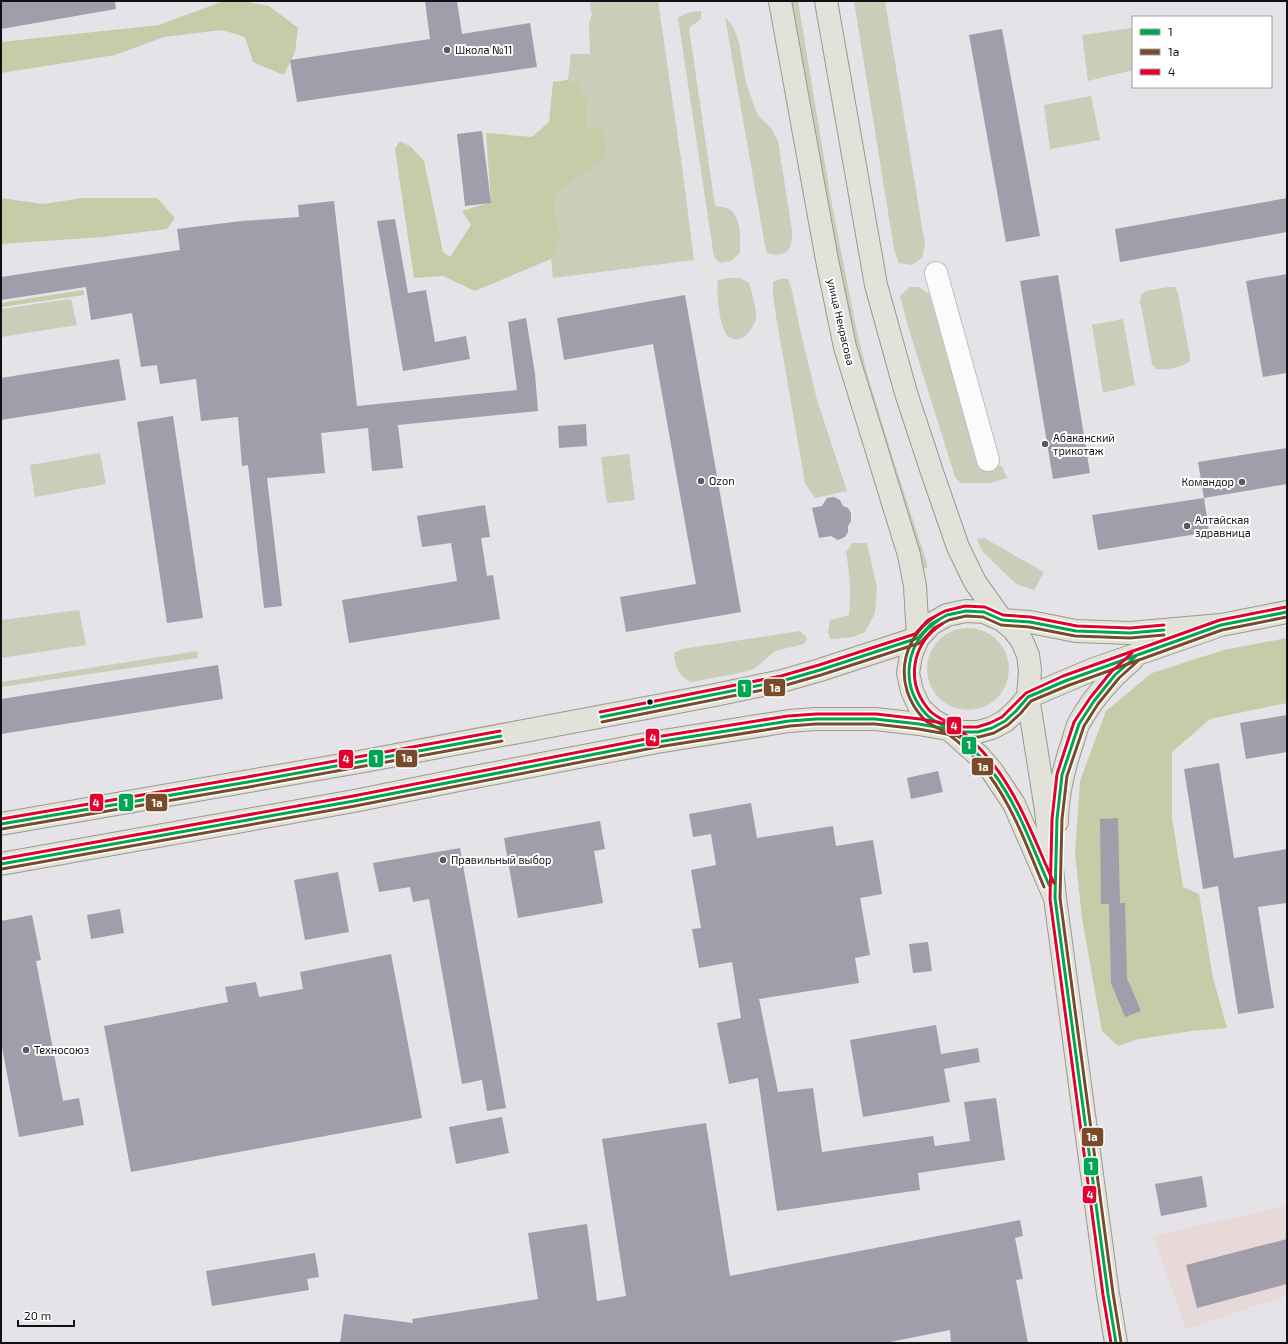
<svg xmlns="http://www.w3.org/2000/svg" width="1288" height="1344" font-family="'Exo 2',sans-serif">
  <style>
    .industrial { fill: #e8d9d9 }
    .green { fill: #c8ceb7 }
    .forest { fill: #c4cca8 }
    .building { fill: #a19dab }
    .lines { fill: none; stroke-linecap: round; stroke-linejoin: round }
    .minor-casing { stroke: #c1bec3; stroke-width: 24 }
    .major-casing { stroke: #9b998c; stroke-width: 24 }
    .minor { stroke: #fbfbfc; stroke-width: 22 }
    .major { stroke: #e2e2da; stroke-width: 22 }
    .bus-1-casing { stroke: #fff; stroke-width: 6 }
    .bus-2-casing { stroke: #fff; stroke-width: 6 }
    .bus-3-casing { stroke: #fff; stroke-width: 6 }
    .bus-1 { stroke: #00a651; stroke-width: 3 }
    .bus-2 { stroke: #7a4b2a; stroke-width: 3 }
    .bus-3 { stroke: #e4002b; stroke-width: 3 }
    .poi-dot { fill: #5c5a5f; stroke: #fff; stroke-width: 1.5 }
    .bus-dot { fill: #131015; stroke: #fff; stroke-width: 1.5 }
    .labels { text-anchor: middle; stroke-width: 4; stroke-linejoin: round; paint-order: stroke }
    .poi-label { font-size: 11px; fill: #131015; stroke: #fff; text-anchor: start }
    .street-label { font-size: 11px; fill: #131015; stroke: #fff }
    .line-badge { stroke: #fff; stroke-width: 1.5 }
    .badge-label { font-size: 11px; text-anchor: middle; font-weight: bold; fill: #fff }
  </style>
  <rect width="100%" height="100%" fill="#e5e2e8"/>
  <path class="industrial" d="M1287,1206V1295L1186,1329L1153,1236Z"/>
  <path class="green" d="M596,1H658L682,166L694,260L553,278L551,259L561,241L553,196L604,159L586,127L588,102L582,94L580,83H572L568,80L571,54H590L589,23L592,15L590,3Z
    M791,1H798L831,200L856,327L867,373L896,468L927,563V568L925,569L922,567L918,549L853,339L804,78Z
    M854,1H885L925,245L922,258L912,265L899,263L894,249Z
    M701,11V19L689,28L715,206C720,207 727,207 731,210C742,220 740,240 740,253L731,261L720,263L714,257L678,18L686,13Z
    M725,17L734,28L739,43L746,83L757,114L771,128L778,141L792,231C792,251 787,258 767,253L764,240Z
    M1132,28L1133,33V70L1088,81L1082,35Z
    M1091,96L1100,140L1050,149L1044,105Z
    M728,278H740L749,283C752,293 756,306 756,317C755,328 741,346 729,337C719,330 716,291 718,280Z
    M780,279H788L792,291L800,329L817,400L847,491L815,498L805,483L776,316L773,295V282Z
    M910,287H919L929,294L948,360L982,463L1002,466L1007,478L991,483H961L955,477L907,323L900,296Z
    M1168,287H1175L1178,293L1190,356L1189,362C1180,368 1167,370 1156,369L1152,364L1140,301L1142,294L1147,291Z
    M71,299L77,325L1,337V309Z
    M1123,319L1135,385L1103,393L1092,325Z
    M100,453L106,484L35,497L30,465Z
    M629,454L635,500L607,503L601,457Z
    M984,538L1044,572L1034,590L1016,584L982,551L977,539Z
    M852,543H867L877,588L875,613L865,632L853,637L830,639L828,632L830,620L849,615C851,592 850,575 846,552Z
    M79,610L86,645L1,658V620Z
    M927 669a41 41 0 1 1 82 0a41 41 0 1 1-82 0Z
    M800,631L807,638L804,644L775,651L754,669L735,674L691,682C678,676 675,666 674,653L682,649Z
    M197,651L198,658L1,687V682Z"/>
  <path class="forest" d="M224,1H242L269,6L298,28L295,52L284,75L253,62L245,37L222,30L164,37L115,55L1,73V42L159,25Z
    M568,80L572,83H580L582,94L588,102L586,127L601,130L606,143L604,159L553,196L561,241L551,259L475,291L443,276L414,278L395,149L400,141L411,147L424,161L443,252L450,257L471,225L462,211L491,202L486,133L532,137L549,122L553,82Z
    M1,198L43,204L83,198H157L175,218L167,229L102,237L1,244Z
    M83,290L84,295L1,307V303Z
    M1287,638V703L1210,719L1172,752V818L1183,887L1199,894L1213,978L1227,1028L1191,1031L1139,1039L1118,1046L1102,1031L1082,918L1075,853L1080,781L1106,711L1152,673L1224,650Z"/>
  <path class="building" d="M1,1H115L116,9L1,29Z
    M425,1H457L462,34L530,23L537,67L297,102L290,60L430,39Z
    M1002,29L1040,236L1006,242L969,35Z
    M482,131L491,203L465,206L457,134Z
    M1287,198V232L1120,262L1115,229Z
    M334,201L357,406L517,390L508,322L526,318L535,374L538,411L398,425L403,468L372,471L368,428L321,433L325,473L267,478L282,606L264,608L248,465L242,466L238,417L201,421L196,379L160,384L157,365L141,367L132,313L91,320L86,287L1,300V277L180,250L177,229L242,221L299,217L298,205Z
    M395,219L408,293L426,290L435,342L466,336L470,359L403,371L377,221Z
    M1287,274V373L1263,377L1246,281Z
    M1058,275L1090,473L1053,479L1020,281Z
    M685,295L741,612L626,632L620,597L696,584L653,344L564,360L557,318Z
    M119,359L126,400L1,420V378Z
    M173,416L203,618L167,623L137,422Z
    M586,424L587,446L559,448L558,426Z
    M1287,448V484L1204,498L1198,462Z
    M834,497L840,500L843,506L848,508L851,513V521L848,526V532L845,537L838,540L831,536L819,538L812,508L822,506L827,498Z
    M1204,498L1209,532L1098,550L1092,515Z
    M485,505L490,537L481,538L487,576L493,575L500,619L349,643L342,600L457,581L451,543L422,547L417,516Z
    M218,665L223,699L1,734V699Z
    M1287,715V752L1246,759L1240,723Z
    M1219,763L1234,858L1287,849V903L1258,907L1274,1008L1238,1014L1218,886L1203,889L1184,769Z
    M938,771L943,792L911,799L907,778Z
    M751,803L757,838L833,826L836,846L873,840L882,894L860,898L870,955L855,958L859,983L759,999L778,1092L813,1088L822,1152L933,1136L935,1146L970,1141L964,1102L996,1098L1005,1160L918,1173L920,1190L777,1211L758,1078L729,1084L717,1023L741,1018L732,962L699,968L692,929L701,928L691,870L716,865L711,834L693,837L689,814Z
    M1118,818L1120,904H1101L1100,819Z
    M600,821L605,849L594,851L603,903L518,918L504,838Z
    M460,848L506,1108L487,1111L482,1080L462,1084L429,899L413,902L410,887L379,892L373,863Z
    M338,872L349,932L305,940L294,880Z
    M1125,903L1127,978L1141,1011L1125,1017L1111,983L1109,904Z
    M120,909L124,933L91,939L87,915Z
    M32,915L41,960L36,961L63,1101L79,1098L84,1125L19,1137L1,1042V921Z
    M928,942L932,971L913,973L909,944Z
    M391,954L422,1118L131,1172L104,1026L228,1002L225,987L256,982L259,997L303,989L300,972Z
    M936,1025L941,1054L978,1048L980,1062L944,1069L950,1102L863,1117L850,1040Z
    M502,1117L509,1153L456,1164L449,1127Z
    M706,1123L730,1276L1020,1220L1023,1236L1015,1238L1023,1279L1016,1280L1028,1343H951L950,1330L885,1343H340L344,1314L413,1323L412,1319L538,1299L528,1233L587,1224L597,1301L626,1296L602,1139Z
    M1202,1176L1207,1207L1161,1216L1155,1184Z
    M1287,1239V1284L1197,1308L1186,1265Z
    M315,1253L319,1277L307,1279L309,1290L212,1306L206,1271Z"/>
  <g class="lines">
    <defs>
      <path id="minor" d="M936,273L988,460"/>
      <path id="major" d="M780,1L827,260L845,347L909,555L915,586L918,638
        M826,1L876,285L906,393L933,475L958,547L975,582L1002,620
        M1002,620L1030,622L1076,631L1130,633L1221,625L1287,612
        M1057,822C1057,794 1064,767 1073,741C1075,735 1076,729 1079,723C1092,699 1112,677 1132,660
        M1,824L359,762L715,695L782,681L820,670L918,638
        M1,864L354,801L464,779L657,742L789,721L816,719H875L919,724L964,732H978L992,728L1005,721L1016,711L1028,697L1094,669L1221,625
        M1055,898L1014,804L992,771L980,757L949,729L933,720L920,708L912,691L908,673L911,655L918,638L931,624L947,615L966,611L984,612L1002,620L1013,629L1022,641L1028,655L1030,670L1028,697L1046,810L1055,898L1108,1294L1116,1343"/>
    </defs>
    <use href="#minor" class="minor-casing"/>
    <use href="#major" class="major-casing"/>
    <use href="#minor" class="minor"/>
    <use href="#major" class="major"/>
    <defs>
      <path id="bus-1" d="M939,620C905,642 899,684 926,714C933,722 943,724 951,730C966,742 981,756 992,771C1018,805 1032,846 1049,885
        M601,717L782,681L820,670L918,638L931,624L947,615L966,611L984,612L1002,620L1030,622L1076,631L1130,633L1164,630
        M1,824L248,782L501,736
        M1,864L354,801L657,742L789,721L816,719H875L919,724L964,732H978L992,728L1005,721L1016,711L1028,697L1065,681L1221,625L1287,612
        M1116,1343L1108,1294L1055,898L1057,819L1062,775L1079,724L1094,701L1115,675L1135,657"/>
      <path id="bus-2" d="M936,616C900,639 893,686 923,718C930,726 940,728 948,734C963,745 978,760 989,775C1014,809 1028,849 1044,887
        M602,722L783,686L821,675L920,643L934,628L949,620L966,616L983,617L1001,625L1029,627L1075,636L1130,638L1164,635
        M2,829L249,787L502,741
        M2,869L355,806L658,747L790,726L816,724H875L918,729L964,737H979L994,733L1008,725L1020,714L1031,701L1067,686L1222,630L1287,617
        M1121,1342L1113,1293L1060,898L1062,819L1067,776L1084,726L1098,704L1119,678L1138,661"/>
      <path id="bus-3" d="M942,624C911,644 905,683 930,711C937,718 945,720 953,725C969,736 985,753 996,768C1022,803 1036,844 1054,883
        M600,712L781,676L819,665L915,634L928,620L945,611L965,606L985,607L1003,615L1031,617L1077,626L1130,628L1164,625
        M1,819L247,777L500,731
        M1,859L353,796L656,737L788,716L816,714H876L920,719L964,727H977L990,723L1002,717L1026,693L1063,676L1220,620L1286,607
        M1111,1343L1103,1295L1050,899L1052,819L1057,774L1074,722L1090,698L1111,672L1132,653"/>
    </defs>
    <use href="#bus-1" class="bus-1-casing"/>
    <use href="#bus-2" class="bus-2-casing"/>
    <use href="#bus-3" class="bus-3-casing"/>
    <use href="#bus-1" class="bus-1"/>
    <use href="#bus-2" class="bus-2"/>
    <use href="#bus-3" class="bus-3"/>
  </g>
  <g class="poi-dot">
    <circle cx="447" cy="50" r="4"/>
    <circle cx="1045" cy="444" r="4"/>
    <circle cx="701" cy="481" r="4"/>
    <circle cx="1242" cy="482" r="4"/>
    <circle cx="1187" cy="526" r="4"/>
    <circle cx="443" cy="860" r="4"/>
    <circle cx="26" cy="1050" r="4"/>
  </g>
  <circle class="bus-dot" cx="650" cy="702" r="3.5"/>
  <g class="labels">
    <g class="poi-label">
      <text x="455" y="54">Школа №11</text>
      <text x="1053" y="442">Абаканский<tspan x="1053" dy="13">трикотаж</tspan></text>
      <text x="709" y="485">Ozon</text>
      <text x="1234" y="486" text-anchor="end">Командор</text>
      <text x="1195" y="524">Алтайская<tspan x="1195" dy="13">здравница</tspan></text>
      <text x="451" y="864">Правильный выбор</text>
      <text x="34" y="1054">Техносоюз</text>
    </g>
    <g class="street-label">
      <text transform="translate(841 322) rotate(77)" y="4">улица Некрасова</text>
    </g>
  </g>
  <g class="line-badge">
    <rect x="763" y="678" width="23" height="19" rx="4" fill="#7a4b2a"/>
    <rect x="737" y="679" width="15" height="19" rx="4" fill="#00a651"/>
    <rect x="946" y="716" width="16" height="19" rx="4" fill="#e4002b"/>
    <rect x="645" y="728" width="15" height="19" rx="4" fill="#e4002b"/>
    <rect x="961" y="736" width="16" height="19" rx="4" fill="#00a651"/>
    <rect x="395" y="749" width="23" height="19" rx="4" fill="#7a4b2a"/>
    <rect x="368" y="749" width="16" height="19" rx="4" fill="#00a651"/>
    <rect x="338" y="749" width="16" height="20" rx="4" fill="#e4002b"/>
    <rect x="971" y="757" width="23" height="19" rx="4" fill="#7a4b2a"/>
    <rect x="145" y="793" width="23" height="19" rx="4" fill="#7a4b2a"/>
    <rect x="118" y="793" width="16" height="19" rx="4" fill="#00a651"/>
    <rect x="89" y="793" width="15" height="19" rx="4" fill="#e4002b"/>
    <rect x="1081" y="1127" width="23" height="20" rx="4" fill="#7a4b2a"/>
    <rect x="1083" y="1157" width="16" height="19" rx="4" fill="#00a651"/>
    <rect x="1082" y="1185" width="15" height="19" rx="4" fill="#e4002b"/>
  </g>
  <g class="badge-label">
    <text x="775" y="692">1а</text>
    <text x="744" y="692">1</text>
    <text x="954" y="730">4</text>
    <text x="653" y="742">4</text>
    <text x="969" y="749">1</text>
    <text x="407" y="762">1а</text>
    <text x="376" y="763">1</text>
    <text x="346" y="763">4</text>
    <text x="983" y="771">1а</text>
    <text x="157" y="807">1а</text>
    <text x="126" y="807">1</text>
    <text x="96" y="807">4</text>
    <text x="1092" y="1141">1а</text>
    <text x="1091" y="1170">1</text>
    <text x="1090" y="1199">4</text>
  </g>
  <rect width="1288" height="1344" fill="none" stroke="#131015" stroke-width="4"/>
  <rect x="1132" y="16" width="140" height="72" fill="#ffffff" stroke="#a19fa1"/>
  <rect x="1140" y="29" width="20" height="6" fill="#00a651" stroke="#a19fa1"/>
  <text x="1168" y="36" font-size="12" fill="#131015">1</text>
  <rect x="1140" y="49" width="20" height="6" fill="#7a4b2a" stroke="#a19fa1"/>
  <text x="1168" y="56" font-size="12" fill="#131015">1а</text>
  <rect x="1140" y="69" width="20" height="6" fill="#e4002b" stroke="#a19fa1"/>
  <text x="1168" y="76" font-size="12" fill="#131015">4</text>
  <path d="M18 1320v6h56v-6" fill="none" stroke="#131015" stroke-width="2"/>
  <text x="24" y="1320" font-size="12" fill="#131015" stroke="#ffffff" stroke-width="3" paint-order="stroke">20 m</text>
</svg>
